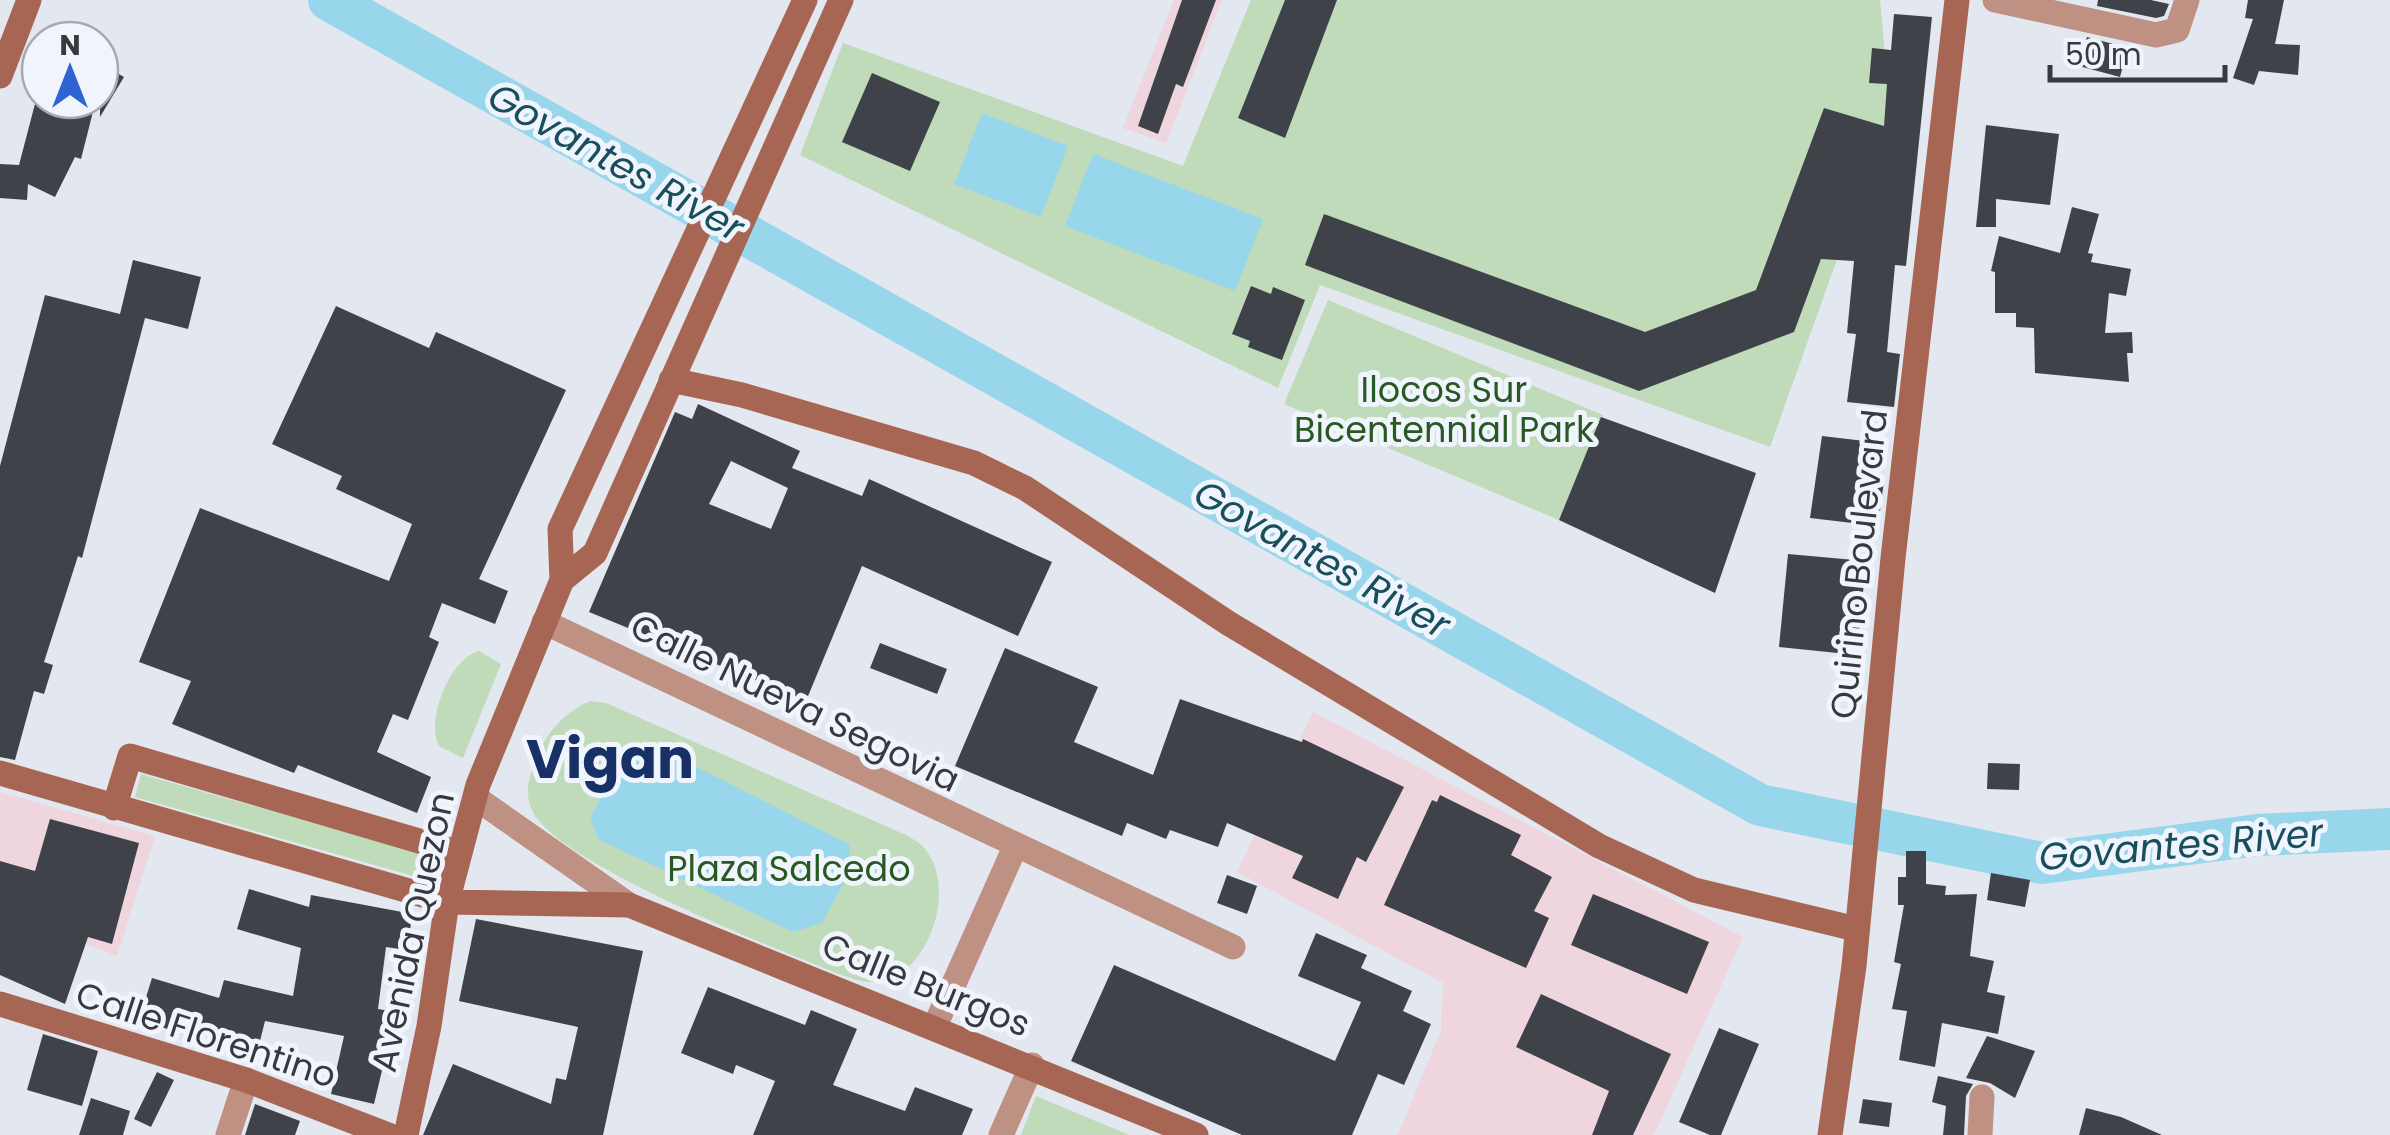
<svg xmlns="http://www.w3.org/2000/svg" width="2390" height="1135" font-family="Poppins,sans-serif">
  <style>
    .education { fill: #eed5de }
    .green { fill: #bfdbba }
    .water { fill: #98d6eb }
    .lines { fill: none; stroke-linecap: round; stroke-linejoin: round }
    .river { stroke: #98d6eb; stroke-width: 42 }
    .building { fill: #3f4349; fill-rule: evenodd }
    .street { stroke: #be9183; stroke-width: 25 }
    .secondary { stroke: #a66653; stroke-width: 25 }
    .labels { text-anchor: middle; stroke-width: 10; stroke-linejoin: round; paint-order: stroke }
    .park-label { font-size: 35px; fill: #295922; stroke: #f0f4fd }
    .street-label { font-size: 35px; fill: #37393c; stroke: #f0f4fd }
    .water-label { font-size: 38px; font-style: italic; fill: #194e5d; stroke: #f0f4fd }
    .town-label { font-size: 55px; font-weight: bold; fill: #173166; stroke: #f0f4fd }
  </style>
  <rect width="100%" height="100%" fill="#e3e7ef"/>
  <path class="education" d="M1174,0H1222L1166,143L1123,128Z
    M1313,712L1743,937L1654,1135H1398L1441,1030L1443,983L1237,872Z
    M0,792L155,836L117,956L73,939L0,930Z"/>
  <path class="green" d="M1251,0H1880L1890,111L1770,447L1320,285L1278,388L800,155L843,43L1183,166Z
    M1328,300L1603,415L1559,520L1284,404Z
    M479,651L501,664L463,758L439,746C425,721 450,658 479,651Z
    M590,701L606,703L906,835C912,839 921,843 925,849C959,889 927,985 869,982C860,982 848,977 839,974C776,949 565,866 534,814C524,797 528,779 535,762C545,734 562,714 590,701Z
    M141,774L437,858L431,881L135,797Z
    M1036,1096L1129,1135H1021Z"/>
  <path class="water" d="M982,113L1068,146L1041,217L954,184Z
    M1093,154L1263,219L1235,291L1065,226Z
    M640,744L653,745L849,844L851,870L822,923L793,932L598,839L590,818L624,755Z"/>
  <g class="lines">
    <path class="river" d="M329,0L1760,805L2042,863L2258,835L2390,829"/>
  </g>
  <path class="building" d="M1182,0H1216L1183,87L1176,84L1158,134L1138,126Z
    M1285,0H1337L1285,138L1238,118Z
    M2098,0H2151L2169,4L2164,16L2156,18L2097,6Z
    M2248,0H2284L2275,44L2300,45L2298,75L2259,71L2254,85L2233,78L2253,19L2245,18Z
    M1894,14L1932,17L1906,266L1895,265L1887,352L1900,354L1894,407L1847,402L1856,334L1847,333L1854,261L1821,259L1794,332L1639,391L1305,265L1324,214L1645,332L1756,290L1824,108L1884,126L1887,84L1869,83L1872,48L1891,50Z
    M2087,37L2128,48L2120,77L2079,66Z
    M100,63L124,77L100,117Z
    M872,73L940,102L910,171L842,142Z
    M36,100H96L81,159L75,157L55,197L28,184L27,200L0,198V164L19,165Z
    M1986,125L2059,134L2050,205L1996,199V227H1976Z
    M2072,207L2099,214L2088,253L2093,254L2091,262L2131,269L2126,296L2109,293L2105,333L2132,332L2133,353H2127L2129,382L2035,373L2034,328L2016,327V313H1995V272L1991,271L1999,236L2060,253Z
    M133,260L201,277L188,329L145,318L82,558L78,556L44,662L53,665L44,694L34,691L15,760L0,757V466L45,295L120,314Z
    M1251,286L1271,294L1273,287L1305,300L1282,360L1248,347L1250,341L1232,334Z
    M336,306L429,348L436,332L566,390L479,579L508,591L495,624L442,603L429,637L439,642L408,720L393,714L377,752L431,777L417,813L298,765L294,773L172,724L191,681L139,662L200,508L389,581L412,524L336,489L342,476L272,444Z
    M698,404L800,451L792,468L862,496L869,479L1052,562L1018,636L862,566L806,701L589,612L675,412L692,419ZM731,461L788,488L771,529L709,504Z
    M1601,417L1756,473L1715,593L1559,520Z
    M1822,436L1882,443L1876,479L1884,481L1878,526L1810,518Z
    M1788,554L1866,561L1857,655L1779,647Z
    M880,643L947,669L937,694L870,668Z
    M1005,648L1098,687L1074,742L1153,775L1180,699L1302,742L1303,739L1404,787L1366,862L1357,857L1338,899L1292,878L1303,856L1227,823L1218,847L1170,830L1166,839L1127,823L1122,836L955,766Z
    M1988,763L2020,764L2019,790L1987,789Z
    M1440,795L1521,835L1511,855L1552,877L1534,911L1549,918L1526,968L1384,905L1432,800L1437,802Z
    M50,819L139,843L112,944L88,937L65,1004L0,975V861L35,871Z
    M1906,851H1926V884L1946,886L1945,895L1977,894L1970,956L1994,961L1987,992L2005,996L1998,1034L1942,1023L1935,1067L1899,1060L1907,1011L1892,1009L1901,964L1894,962L1904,905H1898V877H1906Z
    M1991,873L2030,880L2025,907L1987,900Z
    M1227,875L1257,886L1247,914L1217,903Z
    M249,889L309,907L311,895L413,914L406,950L386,947L378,1009L396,1012L374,1104L331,1094L344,1036L265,1021L260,1041L194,1025L190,1036L139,1020L152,978L219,998L224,980L293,996L301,948L237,929Z
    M1593,894L1709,942L1687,994L1571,945Z
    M476,919L643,951L603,1135H423L453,1064L551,1104L556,1078L566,1080L578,1027L459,1001Z
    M1316,933L1367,955L1361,968L1412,991L1403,1011L1431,1024L1404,1085L1378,1074L1352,1135H1242L1071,1061L1114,965L1335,1061L1361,1002L1298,976Z
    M708,987L805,1025L811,1010L857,1029L833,1085L905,1111L915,1087L973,1109L962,1135H753L775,1081L736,1065L733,1074L681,1053Z
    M1541,994L1671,1054L1633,1135H1592L1609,1091L1516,1047Z
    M1719,1028L1759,1044L1721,1135H1710L1679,1122Z
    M43,1034L98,1051L82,1106L27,1090Z
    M1987,1036L2035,1051L2015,1098L1990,1083L1966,1078Z
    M157,1072L174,1080L151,1127L134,1119Z
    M1938,1076L1973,1084L1966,1096L1964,1135H1943L1946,1106L1932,1102Z
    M91,1098L130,1111L123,1135H79Z
    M1863,1099L1892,1103L1889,1127L1859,1123Z
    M255,1104L300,1121L295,1135H245Z
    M2086,1108L2121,1117L2162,1135H2079Z"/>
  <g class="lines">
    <path class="street" d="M1995,0L2156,35L2177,30L2187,0
      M544,622L1233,947
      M476,798L629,905
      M935,1026L1015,847
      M228,1135L246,1080
      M1001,1135L1032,1065
      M1980,1135L1982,1097"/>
    <path class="secondary" d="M0,76L29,0
      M671,380L742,395L974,463L1025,488L1228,623L1599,846L1694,890L1856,929
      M562,580L595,553L841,0
      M0,773L447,902L629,905L1196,1135
      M114,808L130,756L460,853
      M0,1004L246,1080L388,1135
      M406,1135L429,1026L447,902L478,785L562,580L560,529L805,0
      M1830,1135L1854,966L1893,558L1957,0"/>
  </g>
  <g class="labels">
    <g class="park-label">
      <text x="1444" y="402">Ilocos Sur<tspan x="1444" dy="40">Bicentennial Park</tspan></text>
      <text x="789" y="881">Plaza Salcedo</text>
    </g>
    <g class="street-label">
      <text transform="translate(1859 564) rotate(-84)" y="12">Quirino Boulevard</text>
      <text transform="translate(795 703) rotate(26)" y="12">Calle Nueva Segovia</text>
      <text transform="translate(413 932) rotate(-78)" y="12">Avenida Quezon</text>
      <text transform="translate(926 985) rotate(22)" y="12">Calle Burgos</text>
      <text transform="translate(206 1035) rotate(18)" y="12">Calle Florentino</text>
    </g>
    <g class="water-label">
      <text transform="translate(616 162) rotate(29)" y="13">Govantes River</text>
      <text transform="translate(1322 559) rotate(29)" y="13">Govantes River</text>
      <text transform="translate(2181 845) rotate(-5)" y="13">Govantes River</text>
    </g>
    <g class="town-label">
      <text x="610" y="778">Vigan</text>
    </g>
  </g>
  <g transform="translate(70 70)"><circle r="48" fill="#f0f4fd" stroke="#a6a9b0" stroke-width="2.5"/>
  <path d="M0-8L18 38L0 25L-18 38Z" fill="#2f63d2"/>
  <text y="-15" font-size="28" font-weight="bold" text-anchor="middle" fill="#37393c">N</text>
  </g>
  <path d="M2050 65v15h175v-15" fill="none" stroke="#37393c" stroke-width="5"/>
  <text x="2065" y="65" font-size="30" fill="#37393c" stroke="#f0f4fd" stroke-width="8" paint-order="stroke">50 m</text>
</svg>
